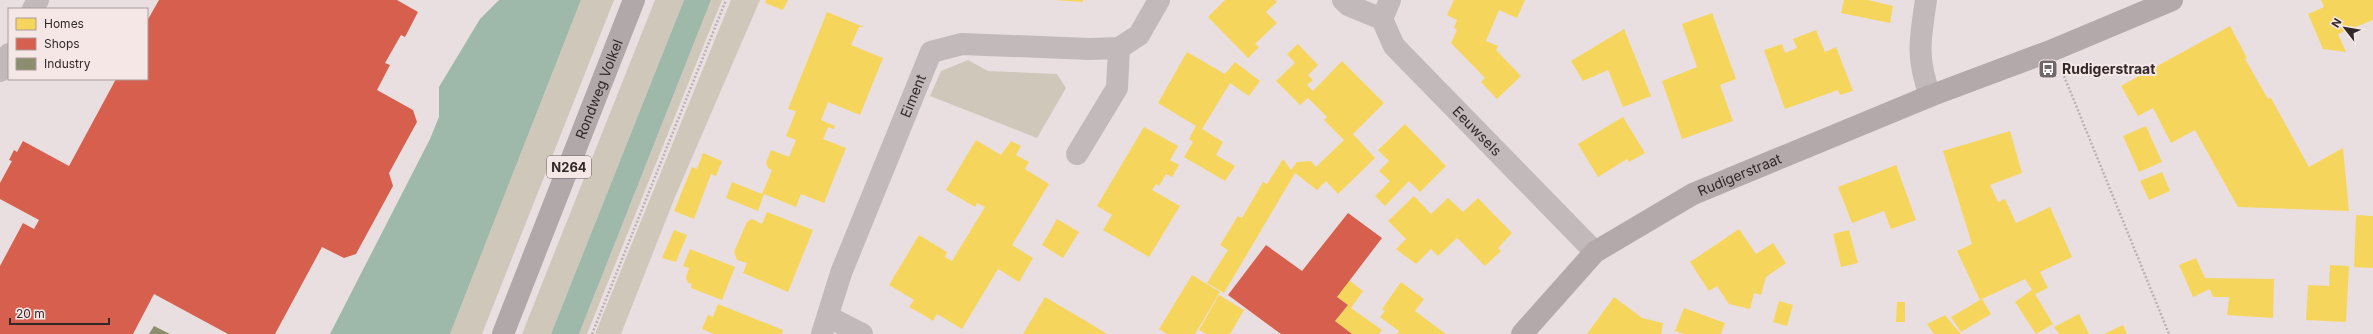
<svg xmlns="http://www.w3.org/2000/svg" width="2373" height="334" font-family="Inter,sans-serif">
  <style>
    .green { fill: #d0c7bb }
    .water { fill: #9eb8a9 }
    .homes { fill: #f6d55c }
    .shops { fill: #d6604d }
    .industry { fill: #8c8c6e }
    .lines { fill: none; stroke-linecap: round; stroke-linejoin: round }
    .path { stroke: #bbb1b2; stroke-width: 2.5; stroke-dasharray: 2 2; stroke-linecap: butt }
    .street { stroke: #c2b9ba; stroke-width: 22 }
    .secondary { stroke: #b3a9aa; stroke-width: 22 }
    .primary { stroke: #b1a8a9; stroke-width: 22 }
    .labels { text-anchor: middle; stroke-width: 4; stroke-linejoin: round; paint-order: stroke }
    .shield { fill: #f6e7e7; stroke: #6d6163; stroke-width: 1 }
    .shield-label { font-size: 13px; font-weight: bold; fill: #32282a }
    .poi-label { font-size: 14px; font-weight: bold; fill: #32282a; stroke: #f6e7e7; text-anchor: start }
    .street-label { font-size: 14px; fill: #32282a; stroke: #f6e7e7 }
  </style>
  <rect width="100%" height="100%" fill="#eadfe0"/>
  <path class="green" d="M581,0H614L482,334H450Z
    M655,0H684L551,334H522Z
    M711,0H722L587,334H579Z
    M731,0H760L675,197L621,334H595Z
    M968,60L988,71L1057,74L1066,88L1037,138L930,96L941,71Z"/>
  <path class="water" d="M499,0H581L450,334H330L430,139L439,117V87L480,19Z
    M684,0H711L579,334H551Z"/>
  <path class="homes" d="M766,0H788L783,10L765,3Z
    M1054,0H1083V2Z
    M1225,0H1275L1277,2L1266,12L1277,23L1255,44L1259,47L1248,58L1208,17Z
    M1454,0H1525L1517,18L1499,10L1486,41L1498,46L1496,50L1521,76L1497,99L1481,82L1485,78L1451,43L1457,30L1454,28L1457,20L1447,15Z
    M1844,0H1868L1893,6L1890,23L1841,13Z
    M2321,0H2373V20L2338,34L2346,52L2323,49L2308,14L2324,7Z
    M827,12L864,27H859L851,45L883,58L860,115L828,102L821,120L835,126L834,129L828,127L823,139L846,148L824,203L801,194L796,207L764,194L758,211L726,198L732,182L762,194L772,170L768,168L766,163L771,150L789,157L796,140L786,136L796,111L788,109Z
    M1712,13L1736,79L1720,85L1733,121L1682,139L1662,81L1697,67L1682,24Z
    M2230,26L2247,58L2245,59L2268,99L2271,98L2309,167L2343,148L2349,211L2238,207L2195,130L2171,143L2153,108L2138,116L2121,86Z
    M1624,29L1651,96L1623,107L1608,70L1583,81L1571,61Z
    M1816,30L1825,52L1836,47L1853,91L1840,95L1838,90L1785,109L1764,50L1782,44L1785,53L1797,48L1793,39Z
    M1298,44L1318,65L1308,75L1313,80L1307,85L1313,91L1342,61L1384,103L1353,134L1375,158L1338,194L1326,181L1317,190L1295,173L1224,293L1207,283L1228,250L1220,245L1238,216L1242,218L1263,182L1267,184L1283,159L1291,170L1297,162L1311,161L1316,167L1344,140L1324,120L1327,117L1308,98L1300,105L1276,81L1295,63L1287,54Z
    M1187,52L1225,74L1235,62L1260,81L1249,96L1230,83L1202,129L1223,142L1216,155L1235,166L1225,181L1184,157L1193,142L1189,139L1196,126L1158,103Z
    M1623,117L1645,153L1629,162L1627,159L1598,177L1578,144Z
    M1405,124L1446,166L1420,192L1409,181L1385,206L1375,196L1390,181L1379,171L1389,161L1378,150Z
    M2146,126L2162,162L2139,172L2123,136Z
    M1144,127L1178,146L1170,160L1179,165L1172,177L1166,174L1159,186L1156,184L1152,190L1180,206L1149,257L1103,230L1112,215L1097,206Z
    M2010,131L2022,173L1990,185L1998,202L2005,199L2016,223L2050,207L2072,257L2040,272L2048,288L2035,294L2053,324L2036,334L2015,302L2032,290L2025,279L1982,299L1991,314L1961,332L1951,317L1980,300L1957,251L1972,244L1943,151Z
    M976,140L1001,155L1011,141L1021,146L1016,155L1029,162L1025,169L1049,184L1012,245L1033,258L1019,282L998,269L962,329L937,314L933,321L920,313L909,307L914,300L889,285L919,235L947,252L945,257L952,261L985,207L977,203L975,207L946,190Z
    M703,153L722,161L716,176L711,174L694,219L674,211L692,167L697,169Z
    M1896,165L1916,220L1891,229L1884,211L1852,223L1838,187Z
    M2162,172L2170,191L2149,200L2140,181Z
    M1414,196L1431,214L1448,198L1463,212L1478,198L1512,233L1498,248L1501,251L1485,266L1457,238L1438,256L1431,249L1416,264L1396,249L1406,239L1388,221Z
    M767,212L813,230L788,292L743,273L747,263L737,260L734,252L747,222L752,219L762,224Z
    M2356,215L2373,216V268L2354,267Z
    M1057,219L1079,232L1063,258L1042,245Z
    M1739,229L1756,254L1773,243L1786,263L1766,277L1761,295L1754,293L1750,309L1729,304L1717,286L1709,291L1690,262Z
    M674,230L687,235L676,262L662,258Z
    M1849,230L1858,263L1841,267L1833,234Z
    M690,249L735,267L722,300L691,288L692,284L688,283L686,277L689,268L683,266Z
    M2196,258L2205,278L2274,279L2273,318L2227,315L2229,297H2213L2210,289L2193,297L2179,265Z
    M2330,265L2349,266L2346,322L2306,320L2308,285L2329,286Z
    M1192,275L1220,292L1195,334H1167L1159,329Z
    M1349,280L1363,291L1351,308L1382,330L1379,334H1352L1335,321L1348,305L1337,297Z
    M1401,282L1424,299L1415,311L1446,334H1397L1399,331L1380,317L1385,311L1382,309Z
    M1219,295L1244,310L1230,334H1207L1199,330Z
    M1045,297L1086,321L1107,334H1023Z
    M1614,297L1642,318L1663,323L1661,334H1587Z
    M1779,301L1793,305L1787,326L1773,322Z
    M1897,302H1905V322H1896Z
    M718,304L783,330L782,334H714L702,329L708,315L713,317Z
    M1684,308L1725,323L1721,334H1684L1675,331Z
    M2079,314L2089,334H2059L2054,327Z
    M1945,315L1954,326L1961,334H1934L1927,324Z
    M2123,325L2127,334H2104Z"/>
  <path class="shops" d="M159,0H397L418,12L405,37L401,35L385,63L390,65L377,90L413,110L417,122L389,173L393,186L356,254L344,258L322,247L275,334H228L154,294L133,334H0V266L23,223L34,229L39,220L0,199V183L12,161L9,160L14,150L17,152L23,141L69,166L116,79H147V21Z
    M1348,213L1382,238L1337,297L1348,305L1335,321L1352,334H1281L1228,295L1266,245L1302,271Z"/>
  <path class="industry" d="M154,326L170,334H149Z"/>
  <g class="lines">
    <path class="path" d="M2064,76L2169,334
      M592,334L726,0"/>
    <g class="street">
      <path d="M1343,0L1348,5L1382,19"/>
      <path id="s1" d="M1390,0L1382,19L1394,46L1595,252"/>
      <path d="M1926,0C1920,41 1916,56 1930,96"/>
      <path d="M33,9L38,0"/>
      <path d="M0,71L9,54"/>
      <path d="M1077,154L1117,88L1119,48"/>
      <path d="M829,317L862,334"/>
      <path id="s2" d="M822,334L841,273L931,52L962,44L1090,49L1119,48L1139,35L1159,0"/>
    </g>
    <path class="secondary" id="s3" d="M1522,334L1595,252L1693,194L1930,96L2053,50L2172,0"/>
    <path class="primary" id="s4" d="M503,334L634,0"/>
  </g>
  <defs>
    <symbol id="bus-square" viewBox="-11 -11 22 22"><rect x="-9" y="-9" width="18" height="18" rx="4" fill="#72686a" stroke="#f6e7e7"/><path d="M-5-6H5V4H4V6H2V4H-2V6H-4V4H-5ZM-3.5-4V0h7V-4ZM-3.5 1.2v1.5H-2V1.2ZM2 1.2v1.5H3.5V1.2Z" fill="#fff"/></symbol>
  </defs>
  <g fill-rule="evenodd">
    <use href="#bus-square" x="2037" y="58" width="22" height="22"/>
  </g>
  <g class="labels">
    <rect class="shield" x="547" y="156" width="44" height="22" rx="3"/>
    <g class="shield-label">
      <text x="569" y="172">N264</text>
    </g>
    <g class="poi-label">
      <text x="2062" y="74">Rudigerstraat</text>
    </g>
    <g class="street-label">
      <text dy="5" stroke="none"><textPath href="#s4" startOffset="263">Rondweg Volkel</textPath></text>
      <text dy="5" stroke="none"><textPath href="#s2" startOffset="255">Eiment</textPath></text>
      <text dy="5" stroke="none"><textPath href="#s1" startOffset="169">Eeuwsels</textPath></text>
      <text dy="5" stroke="none"><textPath href="#s3" startOffset="274">Rudigerstraat</textPath></text>
    </g>
  </g>
  <rect x="8" y="8" width="140" height="72" fill="#f6e7e7" stroke="#a89b9b"/>
  <rect x="16" y="18" width="20" height="12" fill="#f6d55c" stroke="#a89b9b"/>
  <text x="44" y="28" font-size="12" fill="#32282a">Homes</text>
  <rect x="16" y="38" width="20" height="12" fill="#d6604d" stroke="#a89b9b"/>
  <text x="44" y="48" font-size="12" fill="#32282a">Shops</text>
  <rect x="16" y="58" width="20" height="12" fill="#8c8c6e" stroke="#a89b9b"/>
  <text x="44" y="68" font-size="12" fill="#32282a">Industry</text>
  <g transform="translate(2345 28) rotate(301)" stroke="#f6e7e7" stroke-width="3" paint-order="stroke">
  <path d="M0-3L7 15L0 10L-7 15Z" fill="#32282a"/>
  <text y="-6" font-size="11" font-weight="bold" text-anchor="middle" fill="#32282a">N</text>
  </g>
  <path d="M10 318v6h99v-6" fill="none" stroke="#32282a" stroke-width="2"/>
  <text x="16" y="318" font-size="12" fill="#32282a" stroke="#f6e7e7" stroke-width="3" paint-order="stroke">20 m</text>
</svg>
